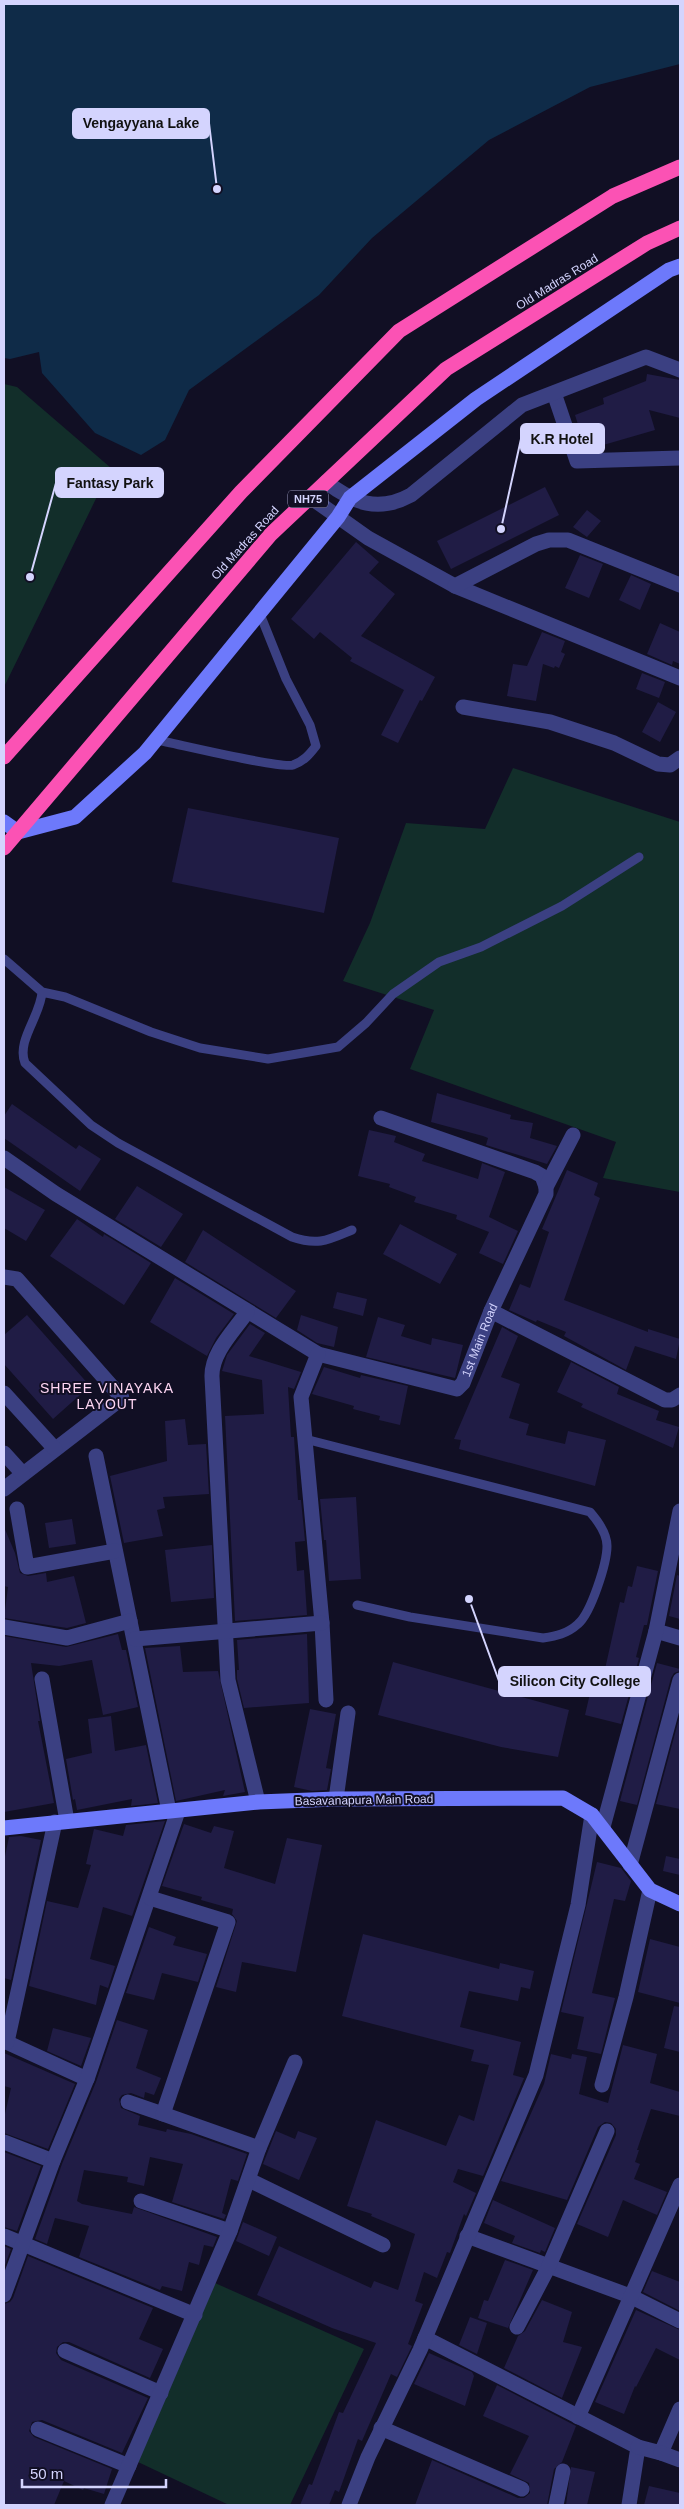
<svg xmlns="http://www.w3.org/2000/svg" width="684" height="2509" font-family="Helvetica,sans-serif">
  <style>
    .green { fill: #122e2a }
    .water { fill: #0f2b48 }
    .building { fill: #201c45 }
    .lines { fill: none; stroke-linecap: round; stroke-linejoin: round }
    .lane { stroke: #3b4082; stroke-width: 9 }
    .street { stroke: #3b4082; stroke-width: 15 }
    .secondary { stroke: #6d79fb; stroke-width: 15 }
    .highway { stroke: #fb52b4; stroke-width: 15 }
    .labels { text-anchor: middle; stroke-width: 4; stroke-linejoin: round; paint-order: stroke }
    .shield { fill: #110f24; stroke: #9a99bd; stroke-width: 1 }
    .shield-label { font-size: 11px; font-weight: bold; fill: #d4d4fe }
    .street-label { font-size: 12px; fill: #d4d4fe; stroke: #110f24 }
    .neighbourhood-label { font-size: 14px; letter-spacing: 1px; fill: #fed6f3; stroke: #110f24 }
    .leader { fill: none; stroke: #d4d4fe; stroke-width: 2 }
    .callout-dot { fill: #d4d4fe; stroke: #110f24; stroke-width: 2 }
    .callout { fill: #d4d4fe; stroke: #d4d4fe; stroke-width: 2 }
    .callout-label { font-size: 14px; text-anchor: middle; font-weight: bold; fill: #111 }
  </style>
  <rect width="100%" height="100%" fill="#110f24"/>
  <path class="green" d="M4,384L17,387L111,468L4,687Z
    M513,768L680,822V1192L603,1178L616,1142L410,1069L434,1010L343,981L370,923L406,823L485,829Z
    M215,2283L364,2349L290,2505H229L138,2462Z"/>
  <path class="water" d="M4,4H680V64L590,87L489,140L372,238L319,295L189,390L165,440L141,455L95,433L42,373L39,352L10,359L4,358Z"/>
  <path class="building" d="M647,374L680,380V418L649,410L655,430L586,450L575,415L604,404L603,398L646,381Z
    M545,487L559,515L451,569L437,541Z
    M587,510L601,521L587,537L573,527Z
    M356,542L379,562L369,573L395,594L361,636L435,677L422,701L420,700L398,743L381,735L404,690L350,661L352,658L320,632L314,639L291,619Z
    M580,555L603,564L589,598L565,588Z
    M631,575L651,584L640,610L619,600Z
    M660,623L680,632V664L673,661L672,665L647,654Z
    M542,632L565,641L561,652L565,654L559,668L555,666L554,668L543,664L536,701L507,696L513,664L527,666Z
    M642,673L665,682L659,698L636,689Z
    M658,702L676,712L660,742L642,732Z
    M188,808L339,838L324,913L172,882Z
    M437,1093L511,1115L510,1119L533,1123L530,1138L557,1146L547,1164L486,1145L488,1138L483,1136L431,1122Z
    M12,1104L76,1149L79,1145L101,1159L80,1191L4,1138V1116Z
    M369,1130L396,1136L394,1142L425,1154L422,1161L478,1179L482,1163L505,1172L489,1217L518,1231L503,1264L479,1253L489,1232L456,1219L457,1215L414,1202L416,1197L389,1187L390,1184L358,1176Z
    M567,1170L598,1183L594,1195L600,1198L564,1300L648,1332V1329L680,1339L676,1359L635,1346L626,1370L564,1336L566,1332L537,1320L536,1322L509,1310L520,1284L530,1288L549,1232L542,1229Z
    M137,1186L183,1214L161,1247L115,1219Z
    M4,1187L45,1210L26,1241L4,1228Z
    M77,1219L103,1237L104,1234L151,1263L124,1305L50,1256Z
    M400,1224L457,1254L440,1284L383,1254Z
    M203,1230L296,1291L276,1318L185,1262Z
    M175,1278L234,1314L216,1338L207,1356L150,1322Z
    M337,1292L367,1299L363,1316L333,1308Z
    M27,1315L90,1386L53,1419L4,1364V1335Z
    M301,1315L338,1327L334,1347L317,1343L297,1330Z
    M378,1317L405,1325L401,1336L431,1345L432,1338L463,1345L455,1378L366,1357Z
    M250,1324L265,1333L249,1356L301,1372L294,1389L288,1387L291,1437H294L298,1500H301L305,1541L295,1542L297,1571L304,1570L307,1615L235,1621L225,1416L264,1414L262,1380L222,1371L227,1355Z
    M502,1327L518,1336L501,1377L520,1384L509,1418L529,1424L526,1435L565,1444L568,1431L606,1440L595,1486L459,1449L461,1440L454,1439Z
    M571,1362L619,1387L617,1394L659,1411L656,1420L679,1427L673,1448L581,1407L583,1404L557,1392Z
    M324,1367L360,1378L361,1375L408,1386L400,1425L379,1420L380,1416L353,1409L354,1406L312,1394Z
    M185,1419L188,1445L206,1444L209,1494L163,1497L165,1508L157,1510L163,1536L124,1543L110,1476L167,1461L165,1421Z
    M356,1497L361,1579L329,1581L326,1540H324L320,1499Z
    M72,1519L76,1544L49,1548L45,1523Z
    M4,1527L15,1553L20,1573L28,1576L46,1573L47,1582L74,1576L86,1623L67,1628L4,1618L8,1587L4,1586Z
    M212,1545L214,1598L171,1602L165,1550Z
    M637,1566L658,1571L647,1625H644L636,1657L639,1658L621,1724L585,1715L594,1676L603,1678L620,1602L624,1603L628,1586L632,1587Z
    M677,1575L680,1576V1619L669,1616Z
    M118,1634L122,1650H126L138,1707L103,1715L92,1660L59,1666L31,1663L40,1721H38L54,1803L4,1812V1636L66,1647Z
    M307,1634L309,1703L244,1708L237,1679V1670H239L237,1640Z
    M180,1646L183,1672L218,1671L245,1792L223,1796L225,1790L176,1801L145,1648Z
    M393,1662L569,1710L558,1757L501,1747L378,1715Z
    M657,1663L680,1669V1671L674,1673L671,1678L637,1805L620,1801Z
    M310,1709L336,1714L326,1768L331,1769L327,1790L312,1791L294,1787Z
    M680,1715V1809L656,1804Z
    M111,1716L115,1751L146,1745L158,1803L131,1806L132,1799L77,1810L75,1799L73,1800L66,1759L92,1753L88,1719Z
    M165,1821L132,1916L103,1907L90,1959L115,1966L108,1988L100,1985L96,2005L29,1986L47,1901L78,1908L91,1865L86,1864L94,1829L123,1836L126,1825Z
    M184,1824L211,1833L214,1826L234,1831L224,1868L275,1884L287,1838L322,1845L296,1972L242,1962L236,1992L216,1987L237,1921L232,1914L233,1909L201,1900L202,1897L162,1886Z
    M21,1836L41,1840L11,1980L4,1978V1861L9,1837Z
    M666,1856L680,1859V1875L663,1871Z
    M597,1862L621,1868L631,1881L625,1901L614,1899L592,1993L615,1998L601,2054L577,2049L584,2017L561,2012Z
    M149,1927L176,1937L173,1945L207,1954L198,1982L162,1973L154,2000L126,1993Z
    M363,1934L499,1969L500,1963L534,1971L530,1989L521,1987L518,2001L469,1991L460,2027L521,2042L513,2075L524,2078L483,2176L458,2169L453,2182L476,2193L466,2216L464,2214L450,2253L447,2252L437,2278L424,2272L415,2301L423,2304L408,2344L412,2346L397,2377L391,2374L362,2441L358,2439L339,2492L335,2490L329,2505H300L309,2484L312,2485L339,2412L343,2413L376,2343L332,2328L257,2295L279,2246L371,2288L374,2281L398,2290L415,2234L371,2216L372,2214L347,2206L376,2120L446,2146L459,2115L474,2121L489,2065L471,2061L474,2050L342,2016Z
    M650,1939L680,1947V2003L638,1992Z
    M674,2006L680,2007V2052L664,2048Z
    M117,2020L148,2030L136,2068L161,2078L154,2095L145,2092L144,2098L131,2093L122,2095L119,2099L121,2108L140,2116L138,2125L166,2132L167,2129L191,2134L247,2154L238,2181L231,2179L222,2213L226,2215L224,2219L172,2202L183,2164L150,2157L144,2186L127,2182L128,2177L84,2170L77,2201L82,2204L132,2214L134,2207L217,2237L213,2247L204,2245L199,2265L189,2262L182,2291L162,2286L160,2290L79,2257L89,2226L55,2218L47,2244L35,2239L62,2164L96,2082Z
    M53,2028L91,2038L81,2066L47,2051Z
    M623,2045L657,2054L650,2083L680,2092V2116L651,2109L637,2150H639L635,2162L640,2164L634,2179L667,2192L657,2215L623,2200L608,2237L577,2224L616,2135V2129L611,2123L605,2122L598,2127L567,2200L501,2181L544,2084L551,2054L571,2059L572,2054L587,2057L579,2094L608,2103Z
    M4,2053L75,2084L48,2149L4,2133V2118L11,2088L4,2086Z
    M276,2131L295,2139L298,2131L317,2138L299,2180L263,2164Z
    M4,2152L41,2166L17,2231L4,2227Z
    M493,2200L555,2228L545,2252L541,2250L540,2253L512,2243L515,2236L484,2223Z
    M243,2222L277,2237L269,2256L236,2241Z
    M4,2246L11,2249L4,2268Z
    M28,2256L153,2308L139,2339L163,2349L150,2378L69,2342H63L57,2347L56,2353L61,2360L148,2398L122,2453L42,2420L32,2422L29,2431L34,2437L112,2469L104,2494L84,2488L83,2490L64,2481L54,2505H4V2304L10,2302L13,2298Z
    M505,2260L533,2270L508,2328L478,2318L484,2300L488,2301Z
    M652,2271L680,2282V2311L643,2292Z
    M542,2300L572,2312L563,2342L582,2347L562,2398L504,2368L518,2336L525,2331Z
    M636,2310L680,2330V2360L656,2348L636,2387L635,2386L624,2414L595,2402Z
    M470,2317L487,2323L477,2354L459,2345Z
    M429,2353L472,2372L474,2376L465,2406L414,2384Z
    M497,2385L576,2426L562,2462L554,2469L547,2505H415L432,2460L518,2498H524L530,2493L529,2483L510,2474L529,2436L483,2416Z
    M571,2467L595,2472L587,2505H566Z
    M649,2486L680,2493V2505H644Z"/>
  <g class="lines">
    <path class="lane" d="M157,740C178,744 281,769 293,765C304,761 309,755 316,746L310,725L286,679L260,614
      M4,959L42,992C41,1015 16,1041 25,1063L91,1125L118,1143L292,1237C318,1246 328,1240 352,1230
      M42,992L65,997L151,1032L200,1048L268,1059L338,1047L366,1023L393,994L439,962L481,947L562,906L639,857
      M305,1439L590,1512C597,1520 607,1534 607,1546C607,1563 591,1613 578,1624C567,1634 556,1636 543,1638L410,1617L357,1605"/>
    <g class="street">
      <path d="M554,393L577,461L680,458"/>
      <path d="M326,482C354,503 378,513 411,495L522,405L646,357L680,370"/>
      <path d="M310,497L368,538L455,586L680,678"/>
      <path d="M455,586L536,544L549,540H568L680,585"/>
      <path d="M463,707L550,722L614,743L658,764L670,765L680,758"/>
      <path d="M381,1118L535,1172L542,1176L546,1187"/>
      <path id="s1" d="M4,1158L56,1194L318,1354L457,1389L463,1383L491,1311L546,1194V1187L573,1135"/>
      <path d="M4,1277L17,1279L122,1398L4,1489"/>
      <path d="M491,1311L665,1400H672L680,1395"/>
      <path d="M247,1312C234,1331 211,1353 212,1377L228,1680L258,1802"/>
      <path d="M318,1354L301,1397L322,1623L326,1700"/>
      <path d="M4,1393L55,1449"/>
      <path d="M4,1453L23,1474"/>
      <path d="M96,1456L169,1811"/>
      <path d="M17,1509L27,1567L115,1551"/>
      <path d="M4,1627L67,1638L130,1621"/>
      <path d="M656,1631L680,1638"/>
      <path d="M135,1639L322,1623"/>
      <path d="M42,1679L67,1821"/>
      <path d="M336,1799L348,1713"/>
      <path d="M603,1827L656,1631L680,1511"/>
      <path d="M630,1865L680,1680"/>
      <path d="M4,2041L87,2079"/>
      <path d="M7,2042L55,1822"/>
      <path d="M602,2085L626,1997L650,1890"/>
      <path d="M128,2102L163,2114"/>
      <path d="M4,2142L53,2161"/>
      <path d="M259,2148L295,2062"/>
      <path d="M249,2180L383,2245"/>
      <path d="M141,2201L230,2231"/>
      <path d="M4,2236L195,2315"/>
      <path d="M467,2236L630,2296L680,2321"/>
      <path d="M4,2295L53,2161L87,2079L178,1811"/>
      <path d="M517,2327L548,2268L607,2131"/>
      <path d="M425,2338L638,2447L629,2505"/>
      <path d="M65,2351L161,2393"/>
      <path d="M578,2417L680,2185"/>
      <path d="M381,2428L522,2489"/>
      <path d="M38,2429L129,2466"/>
      <path d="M638,2447L661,2453L680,2409"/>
      <path d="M661,2453L680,2460"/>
      <path d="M112,2505L230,2231L259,2148L163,2114L228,1922L150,1898"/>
      <path d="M349,2505L368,2457L420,2350L536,2075L578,1905L592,1815"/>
      <path d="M556,2505L563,2471"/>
    </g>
    <path class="secondary" d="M4,822L18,832L75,817L145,753L338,517L350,498L476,399L669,270L680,266
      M4,1828L258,1802L336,1799L563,1798L592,1815L650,1890L680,1904"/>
    <path class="highway" d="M4,757L241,492L399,331L613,196L680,167
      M4,848L271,534L446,369L647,243L680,228"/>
  </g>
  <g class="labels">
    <rect class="shield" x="288" y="490.5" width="40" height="17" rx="4"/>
    <g class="shield-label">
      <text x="308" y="503">NH75</text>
    </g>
    <g class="street-label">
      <text transform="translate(557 282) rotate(-32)" y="4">Old Madras Road</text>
      <text transform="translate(245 543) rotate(-48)" y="4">Old Madras Road</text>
      <text dy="4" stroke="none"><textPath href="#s1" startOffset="568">1st Main Road</textPath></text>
      <text transform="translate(364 1800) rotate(-1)" y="4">Basavanapura Main Road</text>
    </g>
    <g class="neighbourhood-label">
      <text x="107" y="1393">SHREE VINAYAKA<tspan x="107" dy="16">LAYOUT</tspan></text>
    </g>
  </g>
  <path class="leader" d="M217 189L209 123M501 529L521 439M30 577L56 483M469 1599L499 1681"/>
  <g class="callout-dot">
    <circle cx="217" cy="189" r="5"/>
    <circle cx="501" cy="529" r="5"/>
    <circle cx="30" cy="577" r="5"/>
    <circle cx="469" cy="1599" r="5"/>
  </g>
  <g class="callout">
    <rect x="73" y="109" width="136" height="29" rx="5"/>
    <rect x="521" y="424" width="83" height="29" rx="5"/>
    <rect x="56" y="468" width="107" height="29" rx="5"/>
    <rect x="499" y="1667" width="151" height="29" rx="5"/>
  </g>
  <g class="callout-label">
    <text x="141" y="128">Vengayyana Lake</text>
    <text x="562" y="444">K.R Hotel</text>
    <text x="110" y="488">Fantasy Park</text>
    <text x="575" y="1686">Silicon City College</text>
  </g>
  <rect width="684" height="2509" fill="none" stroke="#d4d4fe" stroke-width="10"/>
  <path d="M22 2479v8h144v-8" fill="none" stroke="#d4d4fe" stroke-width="2.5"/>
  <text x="30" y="2479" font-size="15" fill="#d4d4fe" stroke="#110f24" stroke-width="4" paint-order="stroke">50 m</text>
</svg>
